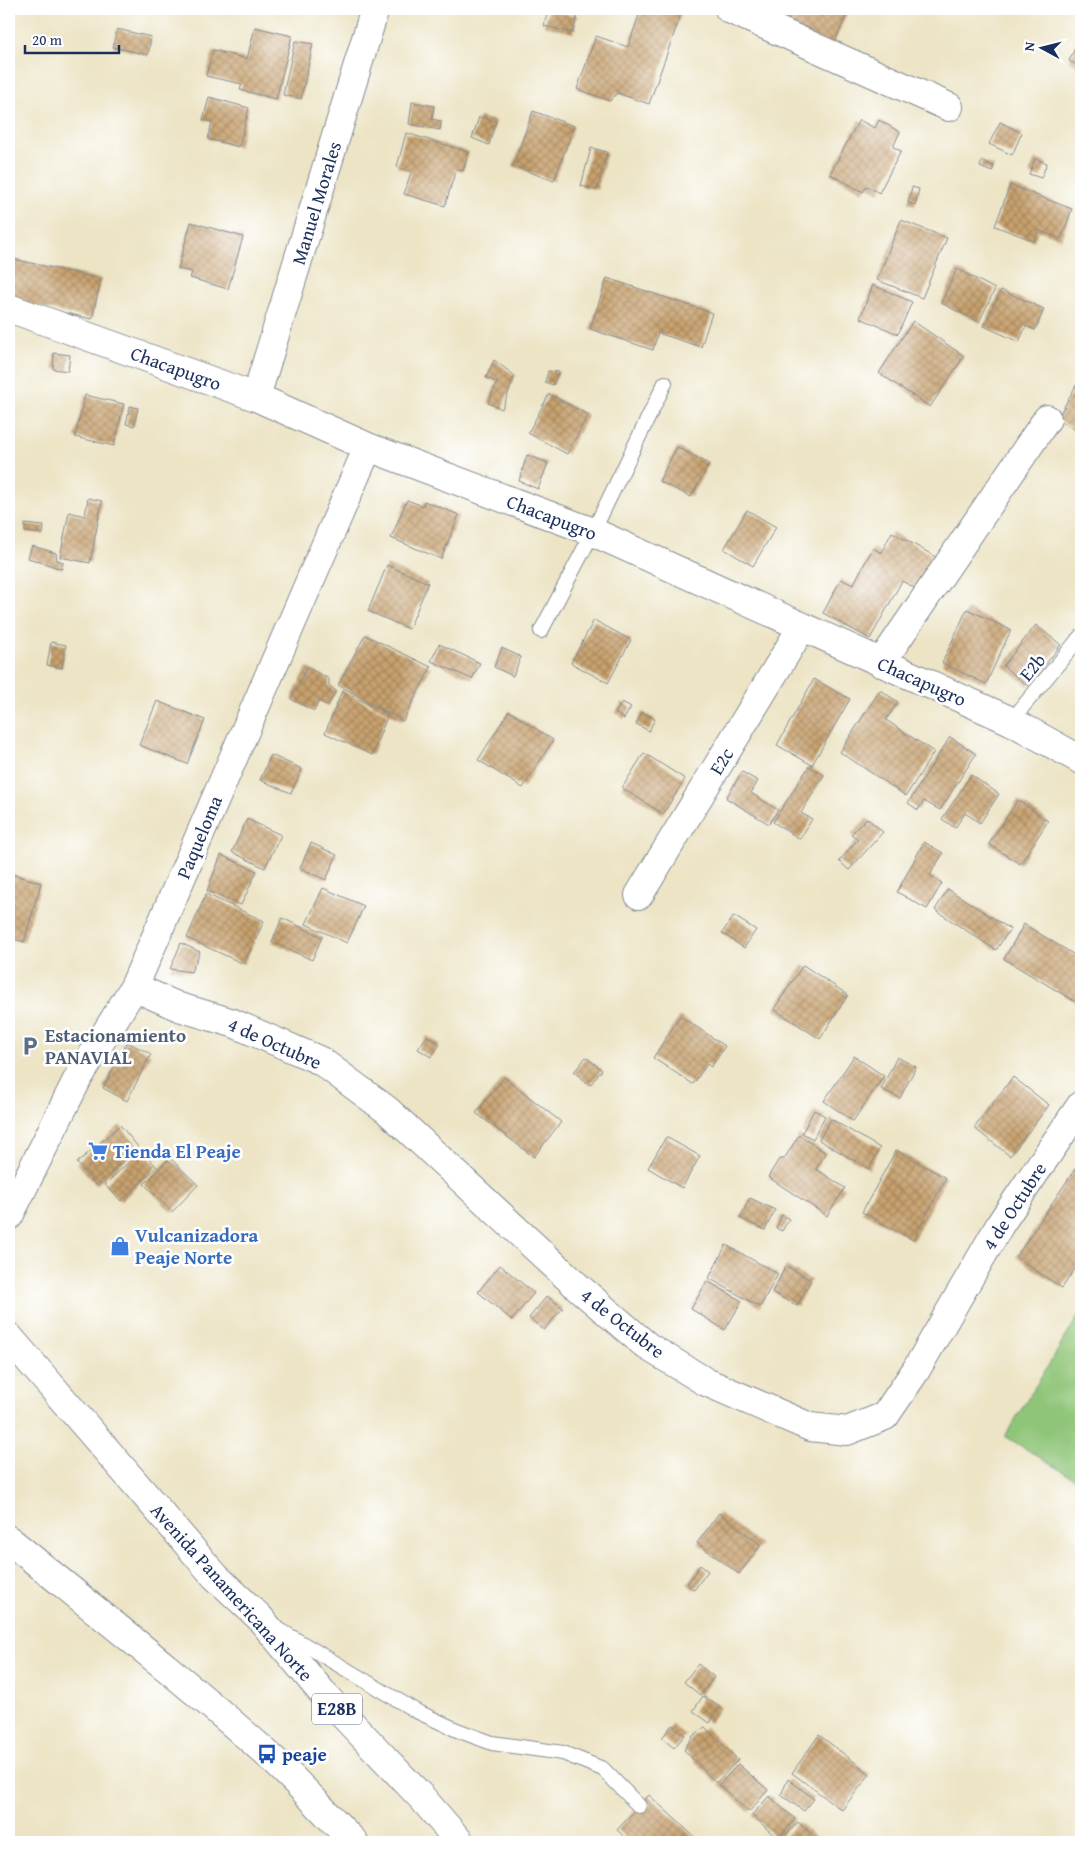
<svg xmlns="http://www.w3.org/2000/svg" width="1090" height="1851" font-family="'Gentium Book Plus',serif">
  <style>
    .pitch { fill: #8fc578; stroke: #557a6b }
    .building { fill: url(#building-cross-hatch) }
    .lines { fill: none; stroke-linecap: round; stroke-linejoin: round }
    .service-casing { stroke: #848a92; stroke-width: 16 }
    .minor-casing { stroke: #848a92; stroke-width: 30 }
    .trunk-casing { stroke: #848a92; stroke-width: 30 }
    .service { stroke: #fff; stroke-width: 14 }
    .minor { stroke: #fff; stroke-width: 28 }
    .trunk { stroke: #fff; stroke-width: 28 }
    .labels { text-anchor: middle; stroke-width: 5; stroke-linejoin: round; paint-order: stroke }
    .shield { fill: #fff; stroke: #5f6d8e; stroke-width: 1 }
    .shield-label { font-size: 18px; font-weight: bold; fill: #1b2f5e }
    .street-label { font-size: 19px; fill: #1b2f5e; stroke: #fff }
    .service-label { font-size: 19px; font-weight: bold; fill: #4e5e75; stroke: #fff; text-anchor: start }
    .shop-label { font-size: 19px; font-weight: bold; fill: #366cbe; stroke: #fff; text-anchor: start }
    .transit-label { font-size: 19px; font-weight: bold; fill: #164399; stroke: #fff; text-anchor: start }
  </style>
  <defs>
    <pattern id="building-cross-hatch" width="8" height="8" patternUnits="userSpaceOnUse" patternTransform="scale(1.25)"><rect width="8" height="8" fill="#c8a16d"/><path d="M0 0l8 8M0 8l8-8" fill="none" stroke="#a2845d"/></pattern>
  </defs>
  <rect width="100%" height="100%" fill="#fff"/>
  <filter id="ink" filterUnits="userSpaceOnUse"><feTurbulence type="fractalNoise" baseFrequency=".02" numOctaves="2"/><feDisplacementMap in="SourceGraphic" scale="10" xChannelSelector="R" yChannelSelector="G"/><feConvolveMatrix kernelMatrix="1 2 1 2 8 2 1 2 1" color-interpolation-filters="sRGB"/></filter>
  <filter id="wash" filterUnits="userSpaceOnUse"><feTurbulence type="fractalNoise" baseFrequency=".0096" numOctaves="4" result="noise"/><feDisplacementMap in="SourceGraphic" scale="20" xChannelSelector="R" yChannelSelector="G"/><feGaussianBlur stdDeviation="1.12" result="paint"/><feColorMatrix in="noise" values="0 0 0 0 0 0 0 0 0 0 0 0 0 0 0 0 0 1.4 0 .05"/><feComposite in="paint" operator="in"/></filter>
  <g filter="url(#wash)">
    <rect width="100%" height="100%" fill="#ece4c5"/>
    <path class="pitch" d="M1081,1312V1483L1005,1436Z"/>
    <g id="blocks">
      <path class="building" d="M641,9H667L681,14L649,104L617,93L610,101L577,89L596,36L628,47Z
        M792,9H849L833,46L785,26Z
        M548,10L577,16L573,33L544,26Z
        M255,27L292,36L276,99L240,90L242,84L206,76L213,50L247,59Z
        M117,29L151,37L148,55L113,47Z
        M1081,35V67L1069,61Z
        M295,41L313,44L301,99L283,95Z
        M209,97L249,108L239,147L208,139L212,122L203,120Z
        M412,102L434,106L432,119L441,121L440,130L409,124Z
        M533,111L574,126L554,181L513,166Z
        M479,117L496,121L489,145L472,138Z
        M859,120L875,128L879,120L900,132L893,147L901,151L879,193L867,186L863,192L830,174Z
        M1000,122L1022,133L1012,155L989,144Z
        M406,133L469,152L463,171L456,169L445,206L404,194L411,172L397,167Z
        M591,148L607,152L597,190L581,186Z
        M1035,159L1047,163L1041,178L1029,174Z
        M982,161L994,166L992,172L980,167Z
        M1010,185L1072,209L1061,239L1038,230L1034,241L995,226Z
        M912,187L919,189L915,205L908,203Z
        M901,220L947,238L922,298L877,280Z
        M191,222L243,237L228,289L190,278L192,272L178,269Z
        M9,258L101,279L92,319L9,300Z
        M957,269L995,289L979,322L941,303Z
        M607,278L712,313L701,347L658,333L653,350L590,329Z
        M873,285L912,302L898,334L860,318Z
        M1001,290L1044,309L1035,330L1026,326L1019,342L984,326Z
        M913,321L964,356L930,407L879,373Z
        M54,353L70,355L68,371L53,369Z
        M494,360L515,376L502,409L488,403L497,382L486,378Z
        M548,371L559,372L553,385L545,382Z
        M1078,382L1081,384V433L1057,419Z
        M549,394L588,415L567,454L528,433Z
        M85,395L124,404L114,446L75,437Z
        M130,406L138,408L134,426L126,424Z
        M677,447L709,464L691,497L659,481Z
        M527,455L548,463L538,489L519,481Z
        M88,498L102,501L90,563L60,557L69,512L85,516Z
        M407,500L423,506L424,501L459,515L441,559L391,538Z
        M747,510L776,527L753,566L724,549Z
        M25,524L44,526L43,534L25,532Z
        M892,532L936,557L918,590L902,581L870,639L823,613L841,579L853,585L873,548L881,553Z
        M32,546L56,553L57,560L63,562L62,569L28,558Z
        M387,565L428,583L409,629L368,611Z
        M967,609L1011,630L986,684L942,663Z
        M594,620L631,640L608,683L571,663Z
        M1036,625L1061,645L1028,686L1003,666Z
        M365,635L431,667L403,721L338,685Z
        M51,642L66,645L62,668L47,665Z
        M439,644L480,663L472,679L431,661Z
        M502,648L521,657L513,676L494,667Z
        M307,667L329,679V685L336,691L328,706L319,701L314,711L291,699Z
        M814,679L850,699L812,765L777,745Z
        M880,690L898,702L886,720L934,752L906,796L840,752Z
        M342,691L388,714L372,755L325,733Z
        M157,701L205,720L187,764L139,745Z
        M622,702L631,707L624,719L615,713Z
        M509,711L553,740L523,788L478,760Z
        M642,712L655,719L649,731L636,724Z
        M950,737L976,754L940,810L924,801L918,810L908,803Z
        M644,753L685,779L663,814L622,788Z
        M271,755L302,769L291,793L260,780Z
        M809,766L824,775L801,813L812,819L800,839L773,822Z
        M742,772L758,781L751,793L778,810L769,824L726,798Z
        M971,775L999,794L980,823L965,813L955,828L942,819Z
        M1018,800L1048,821L1020,864L989,844Z
        M867,818L883,832L849,870L839,861L858,839L851,834Z
        M247,819L281,835L265,868L232,852Z
        M924,842L943,853L930,875L942,883L927,909L897,892Z
        M311,843L337,855L326,880L300,868Z
        M221,855L257,871L241,905L207,891Z
        M9,873L41,883L24,942L9,938Z
        M323,888L364,906L347,943L306,924Z
        M948,889L1010,929L996,950L935,910Z
        M206,894L264,921L244,964L187,938Z
        M734,916L756,930L744,948L722,933Z
        M282,918L322,937L312,960L272,942Z
        M1024,924L1081,959V1001L1079,1004L1004,959Z
        M181,943L200,952L191,972L170,969Z
        M803,965L848,995L820,1039L774,1009Z
        M680,1016L725,1046L711,1067L707,1064L693,1084L653,1058Z
        M427,1036L440,1044L431,1057L418,1049Z
        M127,1042L151,1054L127,1101L103,1088Z
        M854,1056L884,1076L853,1121L824,1101Z
        M586,1057L602,1070L590,1085L574,1072Z
        M897,1057L916,1067L900,1098L881,1089Z
        M504,1077L561,1122L534,1157L476,1113Z
        M1013,1077L1049,1105L1010,1156L974,1128Z
        M814,1110L825,1116L813,1139L802,1133Z
        M831,1119L880,1148L869,1169L819,1140Z
        M120,1125L139,1148L96,1185L77,1163Z
        M799,1135L826,1153L816,1169L845,1188L827,1216L768,1177L779,1159H784Z
        M666,1137L700,1156L682,1188L648,1168Z
        M141,1150L157,1167L121,1201L105,1185Z
        M896,1150L946,1178L913,1240L862,1212Z
        M170,1158L198,1185L172,1212L144,1184Z
        M1081,1160V1260L1062,1288L1016,1257Z
        M750,1198L775,1210L765,1230L740,1218Z
        M782,1215L789,1219L782,1231L776,1228Z
        M726,1245L778,1274L760,1307L709,1278Z
        M500,1265L534,1293L512,1320L478,1292Z
        M786,1266L811,1280L797,1306L772,1292Z
        M707,1281L742,1301L725,1330L691,1309Z
        M547,1296L563,1308L544,1330L529,1318Z
        M719,1513L761,1545L739,1574L697,1543Z
        M700,1565L708,1571L694,1590L687,1584Z
        M698,1664L714,1677L700,1695L684,1682Z
        M703,1696L720,1707L710,1723L693,1711Z
        M672,1725L685,1735L674,1748L662,1738Z
        M705,1727L738,1760L716,1783L684,1750L693,1736Z
        M819,1735L870,1774L842,1810L792,1773Z
        M738,1764L768,1790L749,1812L719,1785Z
        M788,1779L814,1799L804,1811L781,1795Z
        M649,1795L700,1842H630L617,1830Z
        M769,1796L795,1819L778,1839L752,1815Z
        M798,1822L821,1842H780Z"/>
    </g>
  </g>
  <g filter="url(#ink)">
    <use href="#blocks" fill-opacity="0" stroke="#848a92" stroke-width="1"/>
    <g class="lines">
      <defs>
        <path id="service" d="M541,631L593,532L665,383
          M1011,721L1081,636
          M280,1630L416,1711L457,1730L492,1743L563,1753L603,1769L639,1806"/>
        <path id="minor" d="M729,9L949,107
          M9,308L256,397L368,447L593,532L1011,721L1081,760
          M256,397L375,9
          M881,663L1047,419
          M639,895L802,627
          M134,987L179,1007L233,1023L321,1061L387,1110L578,1287L647,1346L706,1382L810,1427L847,1431L885,1416L916,1370L1001,1223L1081,1105
          M9,1216L77,1080L134,987L368,447"/>
        <path id="trunk" d="M9,1337L215,1576L259,1617L326,1697L423,1799L460,1842
          M9,1540C95,1610 183,1679 266,1753C297,1781 325,1813 354,1842"/>
      </defs>
      <use href="#service" class="service-casing"/>
      <use href="#minor" class="minor-casing"/>
      <use href="#trunk" class="trunk-casing"/>
      <use href="#service" class="service"/>
      <use href="#minor" class="minor"/>
      <use href="#trunk" class="trunk"/>
    </g>
  </g>
  <defs>
    <symbol id="parking-bare" viewBox="-9 -9 18 18"><path d="M-3.5-5.5H1a3.5 3.5 0 0 1 0 7H-1V5.5H-3.5ZM-1-3.4V-.6H.8a1.4 1.4 0 0 0 0-2.8Z" fill="#5c6f8a" stroke="#fff" stroke-width="2.5" paint-order="stroke"/></symbol>
    <symbol id="supermarket-bare" viewBox="-9 -9 18 18"><path d="M-6-5.5h2.5l.6 2H6L4.5 2H-2.5L-4.4-4H-6ZM-1.5 3.2a1.3 1.3 0 1 0 .1 0ZM3 3.2a1.3 1.3 0 1 0 .1 0Z" fill="#3f7fe0" stroke="#fff" stroke-width="2.5" paint-order="stroke"/></symbol>
    <symbol id="shop-bare" viewBox="-9 -9 18 18"><path d="M-5-2.5h2.3a2.7 3.5 0 0 1 5.4 0H5L5.5 6h-11ZM-1.5-2.5h3a1.5 2.3 0 0 0-3 0Z" fill="#3f7fe0" stroke="#fff" stroke-width="2.5" paint-order="stroke"/></symbol>
    <symbol id="bus-bare" viewBox="-9 -9 18 18"><path d="M-5-6H5V4H4V6H2V4H-2V6H-4V4H-5ZM-3.5-4V0h7V-4ZM-3.5 1.2v1.5H-2V1.2ZM2 1.2v1.5H3.5V1.2Z" fill="#1a4fb4" stroke="#fff" stroke-width="2.5" paint-order="stroke"/></symbol>
  </defs>
  <g fill-rule="evenodd">
    <use href="#parking-bare" x="16" y="1032" width="28" height="28"/>
    <use href="#supermarket-bare" x="84" y="1137" width="28" height="28"/>
    <use href="#shop-bare" x="106" y="1232" width="28" height="28"/>
    <use href="#bus-bare" x="253" y="1740" width="28" height="28"/>
  </g>
  <g class="labels">
    <rect class="shield" x="312" y="1693.5" width="50" height="31" rx="4"/>
    <g class="shield-label">
      <text x="337" y="1715">E28B</text>
    </g>
    <g class="street-label">
      <text transform="translate(316 203) rotate(-73)" y="7">Manuel Morales</text>
      <text transform="translate(176 368) rotate(20)" y="7">Chacapugro</text>
      <text transform="translate(552 517) rotate(21)" y="7">Chacapugro</text>
      <text transform="translate(1032 667) rotate(-50)" y="7">E2b</text>
      <text transform="translate(922 681) rotate(24)" y="7">Chacapugro</text>
      <text transform="translate(721 761) rotate(-59)" y="7">E2c</text>
      <text transform="translate(199 837) rotate(-67)" y="7">Paqueloma</text>
      <text transform="translate(275 1043) rotate(24)" y="7">4 de Octubre</text>
      <text transform="translate(1014 1206) rotate(-57)" y="7">4 de Octubre</text>
      <text transform="translate(623 1323) rotate(38)" y="7">4 de Octubre</text>
      <text transform="translate(232 1592) rotate(48)" y="7">Avenida Panamericana Norte</text>
    </g>
    <g class="service-label">
      <text x="45" y="1042">Estacionamiento<tspan x="45" dy="22">PANAVIAL</tspan></text>
    </g>
    <g class="shop-label">
      <text x="113" y="1158">Tienda El Peaje</text>
      <text x="135" y="1242">Vulcanizadora<tspan x="135" dy="22">Peaje Norte</tspan></text>
    </g>
    <g class="transit-label">
      <text x="282" y="1761">peaje</text>
    </g>
  </g>
  <rect width="1090" height="1851" fill="none" stroke="#fff" stroke-width="30"/>
  <g transform="translate(1042 48) rotate(277)" stroke="#ffffff" stroke-width="4" paint-order="stroke">
  <path d="M0-4L9 19L0 12L-9 19Z" fill="#1b2f5e"/>
  <text y="-8" font-size="14" font-weight="bold" text-anchor="middle" fill="#1b2f5e">N</text>
  </g>
  <path d="M25 45v8h94v-8" fill="none" stroke="#1b2f5e" stroke-width="2.5"/>
  <text x="32" y="45" font-size="15" fill="#1b2f5e" stroke="#ffffff" stroke-width="4" paint-order="stroke">20 m</text>
</svg>
